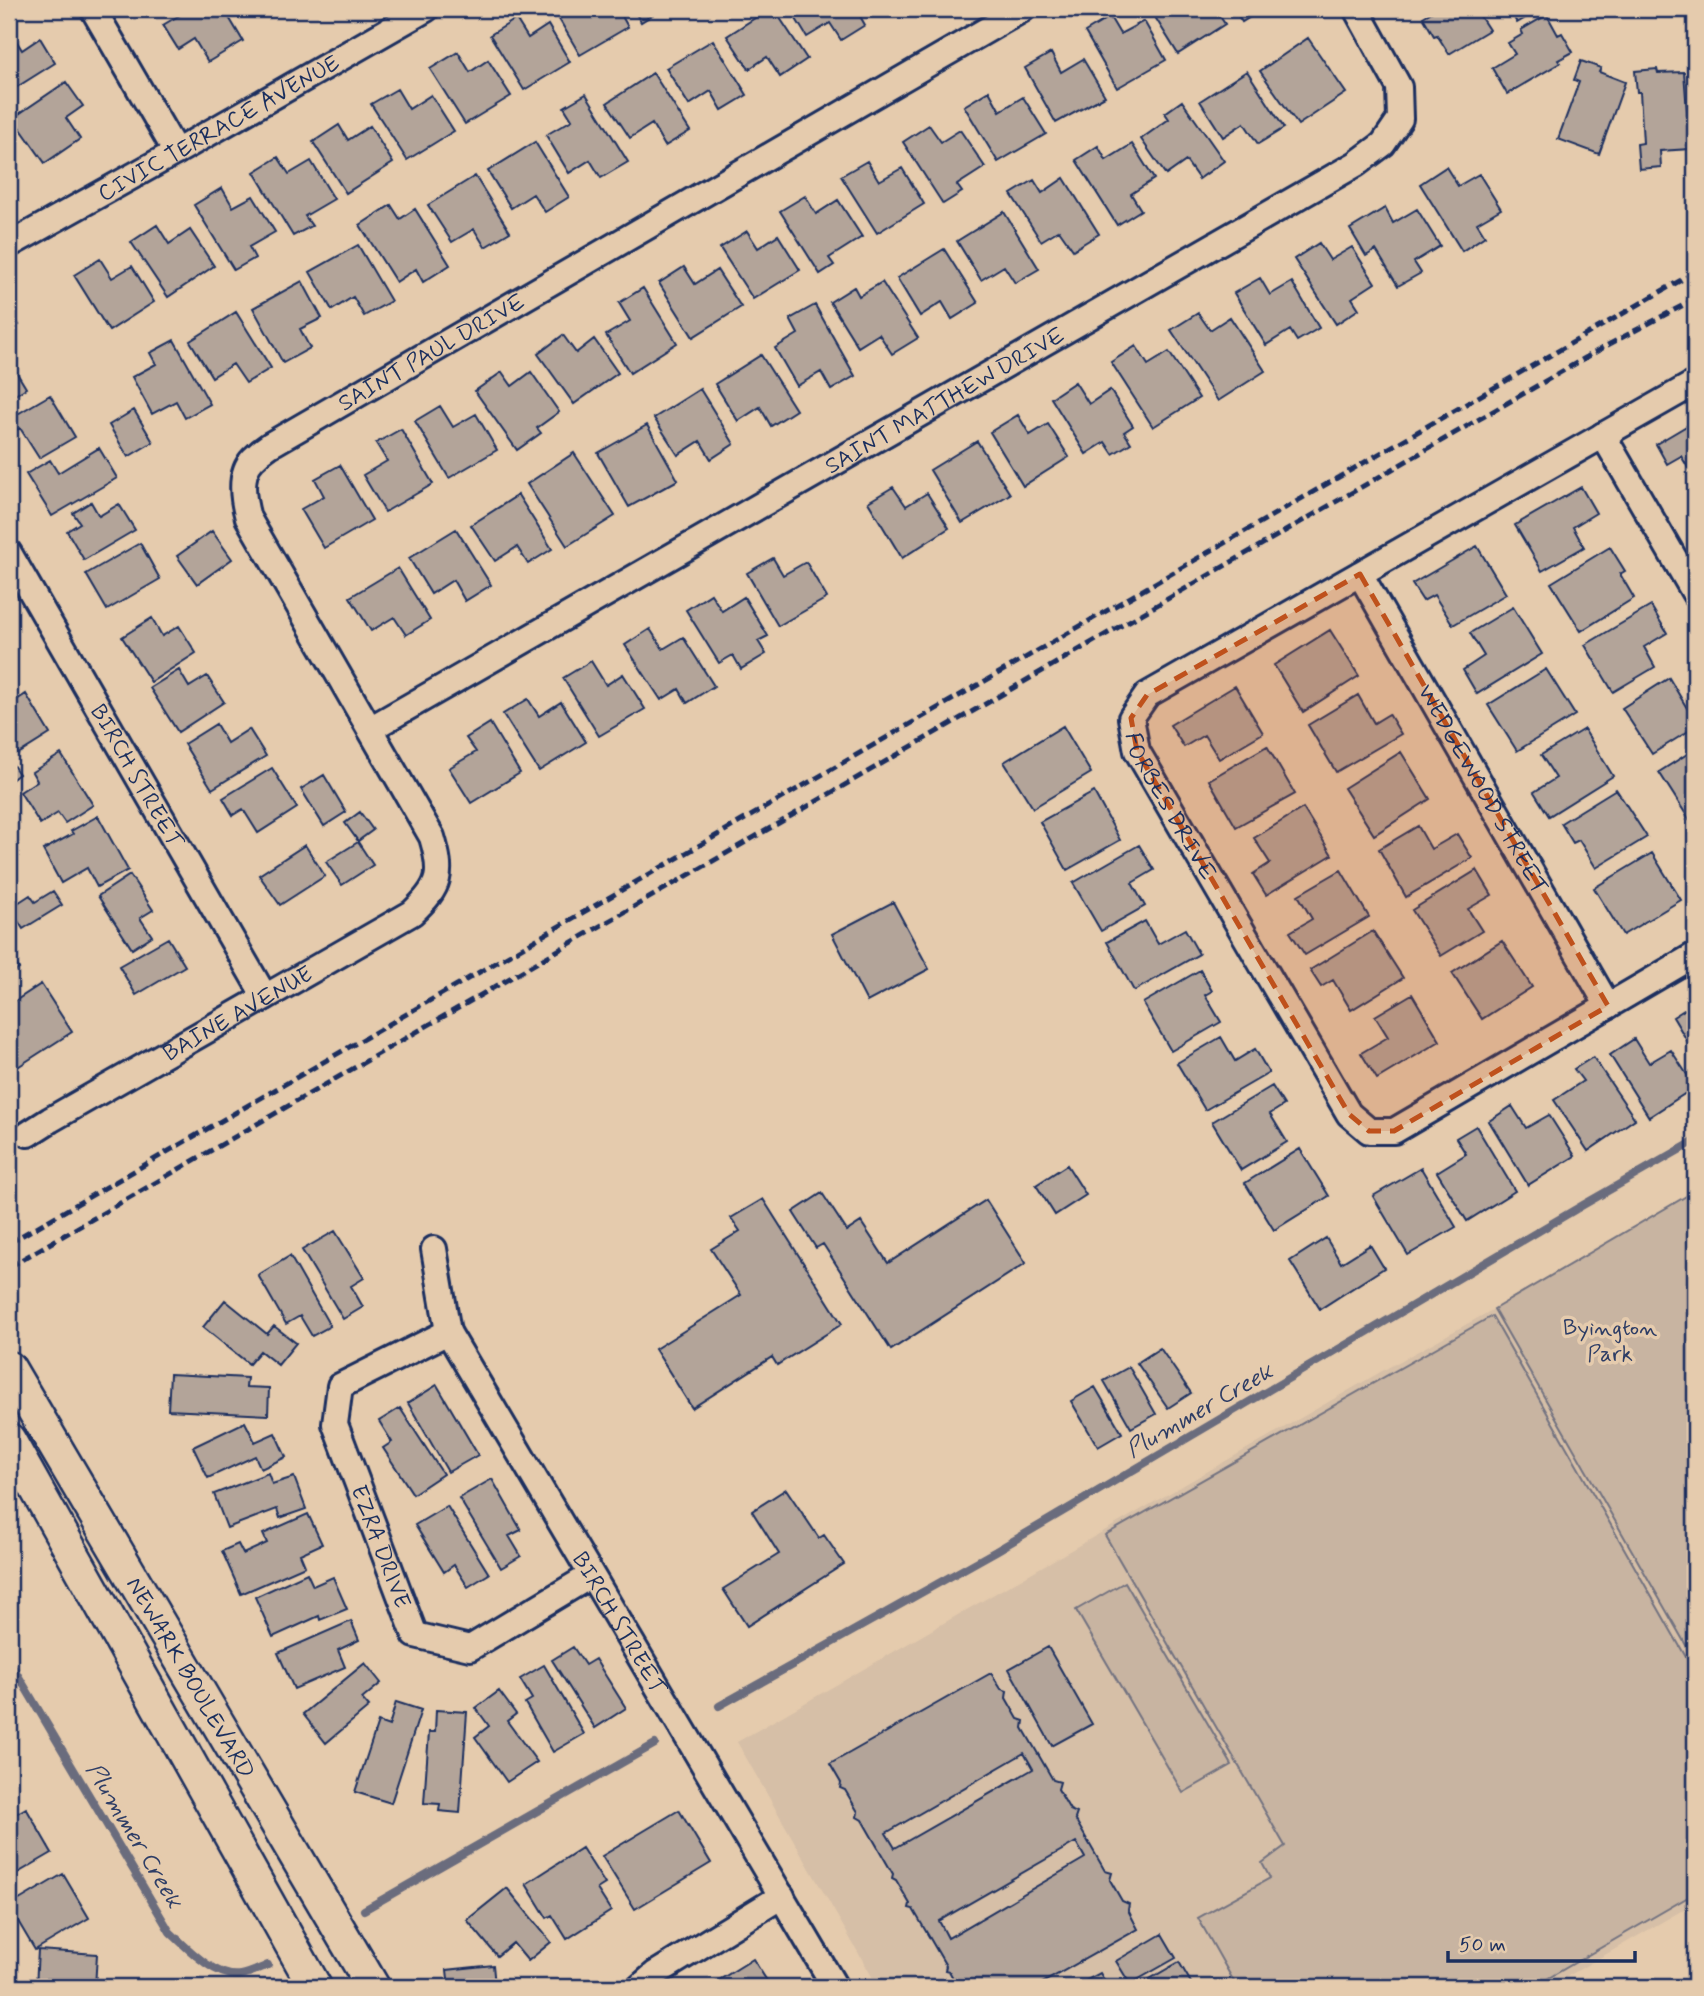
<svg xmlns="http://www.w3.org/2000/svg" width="1704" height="1996" font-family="Mynerve,sans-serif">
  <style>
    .built { fill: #d6bfa7 }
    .green { fill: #c8b4a1; stroke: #727280; stroke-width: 2 }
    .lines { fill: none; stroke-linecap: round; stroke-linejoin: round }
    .stream { stroke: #6b6c7d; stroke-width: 8 }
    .building { fill: #b3a499; stroke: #1b2f5e; stroke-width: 2; fill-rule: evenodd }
    .minor-casing { stroke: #1b2f5e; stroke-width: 30 }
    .major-casing { stroke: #1b2f5e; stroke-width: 37 }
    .minor { stroke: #e5cbad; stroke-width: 24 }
    .major { stroke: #e5cbad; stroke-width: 32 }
    .rail { stroke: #1b2f5e; stroke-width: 5; stroke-dasharray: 10 5; stroke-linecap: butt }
    .marked { fill: #bf511c; fill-opacity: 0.2; stroke: #bf511c; stroke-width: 5; stroke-dasharray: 14 9; stroke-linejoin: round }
    .labels { text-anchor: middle; stroke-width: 7; stroke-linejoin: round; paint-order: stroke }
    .street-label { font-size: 23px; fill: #1b2f5e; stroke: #e5cbad }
    .park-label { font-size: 23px; fill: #2c3c65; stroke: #e5cbad }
    .water-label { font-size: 24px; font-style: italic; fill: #2f3e66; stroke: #e5cbad }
  </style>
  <rect width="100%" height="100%" fill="#e5cbad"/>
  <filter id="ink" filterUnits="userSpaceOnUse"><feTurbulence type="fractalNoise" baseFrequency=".0143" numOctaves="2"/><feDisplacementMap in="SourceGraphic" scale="14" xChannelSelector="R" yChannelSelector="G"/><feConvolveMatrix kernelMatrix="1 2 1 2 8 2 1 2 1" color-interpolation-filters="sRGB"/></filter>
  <g filter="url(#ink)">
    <path class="built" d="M1494,1309L1695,1661V1903L1549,1987H878L737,1742L1384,1370Z"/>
    <path class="green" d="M1695,1191V1661L1494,1309Z
      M1492,1316L1695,1673V1893L1533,1987H1237L1198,1918L1270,1878L1262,1863L1285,1846L1105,1535Z
      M1125,1582L1232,1765L1183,1793L1076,1610Z"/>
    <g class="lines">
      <path class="stream" d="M9,1660L170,1932C187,1948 216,1979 241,1975C250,1974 260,1968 268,1965
        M719,1706L996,1551L1583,1205L1695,1141
        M364,1910L655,1744"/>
    </g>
    <path class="building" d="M190,9H224L243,41L208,62L194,39L178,49L163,25Z
      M575,9H618L628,27L580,55L559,19Z
      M633,9H662L641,22Z
      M769,9H774L807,59L780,77L767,57L749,69L727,36Z
      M790,9H856L865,25L841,40L830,23L807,37Z
      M1150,9H1215L1225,24L1178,54Z
      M1234,9H1263L1242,22Z
      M1437,9H1492L1480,16L1489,30L1449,54L1437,35L1434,36L1423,17Z
      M1509,9H1541L1517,23Z
      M1547,15L1558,35L1562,33L1573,52L1558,60L1560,63L1507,94L1492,68L1515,54L1508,43L1523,34L1521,30Z
      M1110,17L1120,34L1144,21L1166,60L1117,88L1085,32Z
      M516,19L528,38L548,25L570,62L524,90L490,35Z
      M9,29L22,50L40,38L55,63L9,92Z
      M1308,38L1346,93L1298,125L1260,71Z
      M713,40L747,95L722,110L711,91L689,105L666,68Z
      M458,52L470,72L488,60L511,96L465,124L430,69Z
      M1051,53L1061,72L1083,59L1105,96L1056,123L1025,68Z
      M1581,61L1601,68L1599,72L1625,82L1599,154L1558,139L1579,82L1574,80Z
      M1657,69L1658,73L1684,72L1690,149L1660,151L1661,167L1639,169L1637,144L1643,143L1640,92H1637L1635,71Z
      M1247,71L1284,128L1258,144L1244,123L1223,137L1200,101Z
      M653,73L690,131L665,146L652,124L630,138L607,103Z
      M66,82L83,106L66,118L80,139L45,163L13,118Z
      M397,89L409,109L431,95L454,131L407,160L371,104Z
      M989,91L1000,111L1023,97L1046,134L998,162L964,106Z
      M586,94L628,162L601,178L590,160L569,173L546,135L572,120L564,107Z
      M1182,101L1224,161L1199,179L1186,161L1166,175L1141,139L1169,119L1165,113Z
      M339,125L348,140L370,126L393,163L346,193L313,142Z
      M929,125L941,142L960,130L985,167L957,185L962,192L943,204L903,142Z
      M535,142L569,197L545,212L533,194L511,208L488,171Z
      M1132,144L1154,179L1131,194L1141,210L1117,225L1076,160L1098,146L1106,160Z
      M278,157L289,174L311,161L334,199L305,216L312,226L293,236L254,172Z
      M867,161L879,181L902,168L924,204L877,233L841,176Z
      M1446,167L1458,186L1479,174L1501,209L1477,223L1485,236L1462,251L1420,184Z
      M475,176L510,232L485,247L474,229L452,242L428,205Z
      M1064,178L1099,234L1073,250L1059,230L1041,241L1011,194L1034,180L1042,193Z
      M222,188L233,207L253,196L275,232L249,247L255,258L234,270L194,205Z
      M805,196L816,214L838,200L862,237L829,258L834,265L820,274L780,211Z
      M391,205L400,219L415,209L450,265L423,282L416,269L396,282L360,225Z
      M1385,208L1393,223L1417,209L1440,246L1414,262L1421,273L1398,286L1376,250L1366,256L1350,229Z
      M1004,212L1039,269L1015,283L1004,266L981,280L957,241Z
      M157,225L169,244L190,230L214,266L168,297L131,242Z
      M747,231L758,248L778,235L800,270L753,299L720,248Z
      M1319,243L1330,260L1352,247L1375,283L1352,298L1359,309L1336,324L1294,259Z
      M358,245L391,301L364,316L353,297L332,310L310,272Z
      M944,249L978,303L952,319L942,302L920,316L897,278Z
      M100,259L112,278L132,266L154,302L109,331L74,275Z
      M684,267L695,284L717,270L741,307L693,337L659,283Z
      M1260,278L1270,295L1292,282L1319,328L1297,341L1290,330L1266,345L1234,293Z
      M302,281L322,318L300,329L310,348L283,363L253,308Z
      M882,282L918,338L892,354L879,334L858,347L830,302L854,287L859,296Z
      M643,288L677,343L630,373L606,335L630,321L619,303Z
      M815,305L855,376L831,390L821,372L797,386L775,348L798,334L790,319Z
      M9,309L19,325L9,331Z
      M236,312L271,368L246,383L233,364L212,377L190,341Z
      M1198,313L1210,330L1230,317L1265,371L1218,401L1171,330Z
      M563,335L576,353L594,339L618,373L574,404L538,354Z
      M174,340L210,404L185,418L176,401L152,414L132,377L156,364L150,353Z
      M1136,346L1148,365L1169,352L1199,398L1153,427L1111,362Z
      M761,355L796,410L771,426L760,407L738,421L715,384Z
      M9,360L26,388L9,399Z
      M502,372L512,386L531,372L559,412L537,428L541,433L517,450L475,391Z
      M1075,382L1089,404L1110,390L1133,426L1124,432L1131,443L1113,454L1105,442L1086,454L1051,398Z
      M700,389L734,444L711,459L700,441L678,455L654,418Z
      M50,395L75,437L39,458L20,428L13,432L9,426V419Z
      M440,406L453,427L476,414L497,450L449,478L415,421Z
      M134,410L153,442L128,457L109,425Z
      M1018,415L1030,435L1048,424L1069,457L1023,486L990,432Z
      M1695,421V479L1681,456L1667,464L1656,444Z
      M647,425L678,480L629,507L598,453Z
      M401,429L433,484L385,512L363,475L387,461L376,443Z
      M977,441L1010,494L962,523L930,470Z
      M99,448L117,478L52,516L26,474L50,460L58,473Z
      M574,453L615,516L567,546L527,484Z
      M340,465L372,520L324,548L301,509L324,496L315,479Z
      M893,487L906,506L927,493L949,528L902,558L868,502Z
      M1581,487L1596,513L1573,527L1584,547L1542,571L1515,525Z
      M518,495L552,549L528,564L517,547L495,561L471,525Z
      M91,502L99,516L119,504L135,530L84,560L67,531L80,523L73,513Z
      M456,529L491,585L465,601L453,580L431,594L409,558Z
      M212,531L232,559L197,584L177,556Z
      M140,543L160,579L107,610L86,574Z
      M1477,546L1506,594L1453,625L1434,595L1423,601L1412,584Z
      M1610,547L1625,571L1620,574L1634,598L1581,631L1551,583Z
      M773,558L783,575L806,562L827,598L778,626L747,573Z
      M398,568L430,620L406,635L394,617L371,631L350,597Z
      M711,594L722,611L744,597L768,636L758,641L766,654L741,669L733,655L719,663L686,610Z
      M1651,606L1667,633L1644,647L1655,667L1613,692L1585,645Z
      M1513,607L1542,654L1477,694L1463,670L1484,656L1470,633Z
      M152,618L162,636L179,626L196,653L151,682L122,637Z
      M650,629L663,649L683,637L714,686L687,703L679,689L661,700L625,645Z
      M1330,630L1359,676L1303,712L1274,665Z
      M591,661L606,685L623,674L645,709L599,736L563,678Z
      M1546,669L1575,715L1517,751L1488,705Z
      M179,670L189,687L207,676L224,702L178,732L150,688Z
      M1669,678L1687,708L1695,703V727L1652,754L1622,708Z
      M1235,686L1263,733L1219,759L1204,735L1184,747L1170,725Z
      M26,694L50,734L18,754L9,739V705Z
      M1358,695L1374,723L1389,714L1401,734L1336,772L1308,725Z
      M528,699L539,716L561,702L586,742L539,771L503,714Z
      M490,723L520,773L471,803L449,768L476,752L466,738Z
      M216,724L227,743L249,729L266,756L212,789L184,744Z
      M1063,726L1091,773L1033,808L1004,762Z
      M1584,729L1613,776L1549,816L1534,792L1556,778L1541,755Z
      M1267,746L1295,794L1236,827L1209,780Z
      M1695,749V815L1689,819L1659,772Z
      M1401,752L1430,799L1374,835L1344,788Z
      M61,754L93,805L65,823L58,813L40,824L20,792L37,781L32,772Z
      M9,759L19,774L9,782Z
      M272,768L297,808L258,833L243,809L233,815L223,798Z
      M324,775L346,812L324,826L301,789Z
      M1616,789L1647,837L1596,868L1579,840L1573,843L1561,823Z
      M1094,792L1120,840L1067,870L1040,822Z
      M1303,808L1332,855L1266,895L1253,874L1270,863L1254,838Z
      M360,812L373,830L358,841L345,823Z
      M98,816L128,870L97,887L87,868L61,883L43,850L73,834L71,831Z
      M1418,826L1431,849L1457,834L1472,858L1406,897L1379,849Z
      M358,842L373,865L342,885L326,862Z
      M305,845L325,876L280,905L259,875Z
      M1139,845L1154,870L1132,883L1145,906L1101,931L1073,883Z
      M1652,853L1681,900L1623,935L1594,888Z
      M1341,870L1369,917L1305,955L1290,932L1312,919L1298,895Z
      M1477,870L1492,895L1468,909L1482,931L1441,956L1412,910Z
      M130,875L153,910L140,918L152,936L132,949L98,896Z
      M53,891L62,905L23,929L10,908L30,895L35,902Z
      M893,902L929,969L867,1002L832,934Z
      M1145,921L1158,944L1185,929L1199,954L1134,991L1107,942Z
      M1373,931L1403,978L1351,1010L1333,980L1321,987L1310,970Z
      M168,938L185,966L136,995L119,966Z
      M1502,941L1532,987L1482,1019L1452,973Z
      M9,951L19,969L9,975Z
      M1200,970L1212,991L1205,995L1221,1022L1171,1051L1143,1003Z
      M41,984L72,1032L13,1070L9,1064V1005Z
      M1412,994L1440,1041L1377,1079L1361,1053L1388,1037L1375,1016Z
      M1695,1003V1054L1673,1017Z
      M1221,1037L1235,1061L1255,1049L1269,1073L1205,1110L1177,1063Z
      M1634,1039L1649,1063L1671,1050L1695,1087L1649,1117L1610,1055Z
      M1593,1057L1635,1119L1588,1151L1554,1100L1583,1081L1574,1069Z
      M1272,1086L1284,1105L1270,1114L1287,1142L1241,1170L1212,1122Z
      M1512,1106L1526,1128L1549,1115L1575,1156L1528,1185L1489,1121Z
      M1476,1126L1515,1191L1467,1221L1437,1172L1466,1154L1456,1138Z
      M1300,1149L1329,1196L1274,1230L1245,1183Z
      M1067,1165L1086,1195L1055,1215L1036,1185Z
      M1421,1168L1456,1227L1408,1255L1373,1196Z
      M822,1193L847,1231L861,1222L888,1263L986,1200L1026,1263L891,1350L823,1244L816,1248L793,1212Z
      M763,1199L842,1324L777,1365L772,1357L692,1408L655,1349L741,1295L711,1249L740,1231L731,1218Z
      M335,1231L364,1278L351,1286L363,1307L343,1319L302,1250Z
      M1326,1238L1341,1263L1370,1245L1384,1268L1320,1309L1290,1261Z
      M290,1256L330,1326L312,1336L300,1316L286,1324L258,1275Z
      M225,1300L267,1334L274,1326L296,1343L278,1365L260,1351L249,1364L203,1327Z
      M1160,1348L1191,1393L1168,1408L1137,1363Z
      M1129,1367L1156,1414L1131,1428L1104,1381Z
      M170,1374L247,1378L246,1387L269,1388L268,1415L168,1410Z
      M437,1385L478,1455L448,1472L408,1403Z
      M1095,1387L1122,1433L1098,1447L1071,1401Z
      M400,1408L443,1474L413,1494L383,1448L392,1442L379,1421Z
      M245,1422L255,1442L275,1433L286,1457L261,1469L255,1456L208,1478L193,1447Z
      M268,1473L272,1484L294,1477L306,1509L280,1518L277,1509L227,1528L214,1494Z
      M492,1479L521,1530L509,1536L521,1556L501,1568L459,1498Z
      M786,1489L819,1538L824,1535L844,1564L747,1626L723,1589L779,1554L752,1511Z
      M447,1506L489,1574L468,1587L454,1565L444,1572L415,1525Z
      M308,1514L322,1544L300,1554L305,1566L241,1594L222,1551L238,1544L243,1554L267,1543L263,1534Z
      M307,1573L313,1586L333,1577L347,1609L320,1620L319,1616L273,1637L255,1597Z
      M351,1621L359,1640L338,1650L345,1667L294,1689L278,1653Z
      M573,1647L585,1665L595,1659L626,1708L595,1728L552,1660Z
      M1048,1647L1092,1724L1052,1746L1009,1669Z
      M365,1663L381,1683L362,1699L369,1707L326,1743L303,1714Z
      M544,1665L584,1734L553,1752L525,1703L532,1699L520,1679Z
      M991,1673L1001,1689L1007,1691L1006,1698L1018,1719L1024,1721L1023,1728L1053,1780L1060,1782L1058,1789L1070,1810L1077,1813L1075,1819L1105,1871L1112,1873L1110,1880L1122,1901L1129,1904L1128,1910L1138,1929L1035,1987H958L949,1971L945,1970L946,1966L913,1909L909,1908L910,1904L896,1880L892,1878L893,1874L862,1820L857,1817L858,1812L845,1790L840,1788L841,1783L830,1764ZM1024,1753L1033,1769L895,1848L886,1833ZM1076,1842L1085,1858L948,1938L939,1921Z
      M499,1691L516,1714L507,1721L537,1762L507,1782L475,1737L489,1726L476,1708Z
      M396,1702L421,1710L391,1803L355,1792L378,1722L389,1726Z
      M436,1710L467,1712L460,1813L439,1811L440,1804L424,1803L429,1732H435Z
      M26,1808L52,1853L9,1878V1818Z
      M679,1810L711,1863L635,1909L602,1856Z
      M582,1848L605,1884L597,1889L611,1911L567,1939L552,1915L547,1918L526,1884Z
      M63,1874L89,1918L35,1950L9,1906Z
      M507,1888L551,1942L528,1961L513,1943L497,1956L467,1920Z
      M1162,1934L1176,1958L1130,1984L1116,1961Z
      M38,1950L97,1954L95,1987H36Z
      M753,1959L771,1987H708Z
      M1179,1962L1193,1986L1136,1987Z
      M493,1965L495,1985L519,1983V1987H449L447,1970Z
      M1100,1973L1108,1987H1074Z"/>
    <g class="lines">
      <defs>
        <g id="minor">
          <path d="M93,9L176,152"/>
          <path id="s1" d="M9,245L176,152L426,9"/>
          <path id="s2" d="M1695,383L1147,695L1131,718L1137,751L1349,1114L1369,1131H1394L1695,955"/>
          <path d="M1603,435L1695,594"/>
          <path id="s3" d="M9,553L265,997"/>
          <path id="s4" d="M1360,574L1608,1006"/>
          <path id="s5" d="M370,729L1356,164L1383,144L1400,119L1399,87L1356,9"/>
          <path id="s6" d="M28,1134L50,1120L412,913C441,886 443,874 432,837L248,518C243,500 238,474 253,459C258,454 264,449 270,445L1023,9"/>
          <path id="s7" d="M434,1249L448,1332L835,1987"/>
          <path id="s8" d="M448,1332L340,1386L335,1424L415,1635L470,1648L590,1576"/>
          <path d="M640,1987L655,1974L782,1896"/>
        </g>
        <g id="major">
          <path id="s9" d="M9,1368L373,1987"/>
          <path d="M9,1440L315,1987"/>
        </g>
      </defs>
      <use href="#minor" class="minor-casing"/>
      <use href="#major" class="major-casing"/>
      <use href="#minor" class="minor"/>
      <use href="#major" class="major"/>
      <path class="rail" d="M9,1243L1695,272
        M9,1267L1606,346L1695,299"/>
    </g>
  </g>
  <path class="marked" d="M1360,574L1608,1006L1394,1131H1369L1349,1114L1137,751L1131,718L1147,695Z"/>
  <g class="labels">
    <g class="street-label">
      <text dy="8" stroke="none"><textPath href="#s1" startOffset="240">CIVIC TERRACE AVENUE</textPath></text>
      <text dy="8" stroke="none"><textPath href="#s6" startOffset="1167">SAINT PAUL DRIVE</textPath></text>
      <text dy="8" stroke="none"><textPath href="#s5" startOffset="662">SAINT MATTHEW DRIVE</textPath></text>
      <text dy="8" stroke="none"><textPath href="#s3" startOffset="257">BIRCH STREET</textPath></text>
      <text dy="8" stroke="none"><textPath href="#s4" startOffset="248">WEDGEWOOD STREET</textPath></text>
      <text dy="8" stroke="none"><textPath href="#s2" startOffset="756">FORBES DRIVE</textPath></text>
      <text dy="8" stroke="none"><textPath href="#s6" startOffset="242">BAINE AVENUE</textPath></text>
      <text dy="8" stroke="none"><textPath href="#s8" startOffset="290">EZRA DRIVE</textPath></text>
      <text dy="8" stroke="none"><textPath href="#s7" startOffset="422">BIRCH STREET</textPath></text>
      <text dy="8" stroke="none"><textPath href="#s9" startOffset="359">NEWARK BOULEVARD</textPath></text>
    </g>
    <g class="park-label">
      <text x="1610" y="1335">Byington<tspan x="1610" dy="26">Park</tspan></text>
    </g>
    <g class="water-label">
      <text transform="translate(1199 1410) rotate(-30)" y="8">Plummer Creek</text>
      <text transform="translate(135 1835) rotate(59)" y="8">Plummer Creek</text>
    </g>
  </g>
  <rect width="1704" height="1996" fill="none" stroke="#e5cbad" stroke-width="35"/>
  <rect x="18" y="18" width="1669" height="1961" fill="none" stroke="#1b2f5e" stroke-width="2.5" filter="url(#ink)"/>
  <path d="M1448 1951v10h187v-10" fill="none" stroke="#1b2f5e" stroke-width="3.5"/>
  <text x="1459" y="1951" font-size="21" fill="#1b2f5e" stroke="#e5cbad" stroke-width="5" paint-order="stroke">50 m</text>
</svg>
